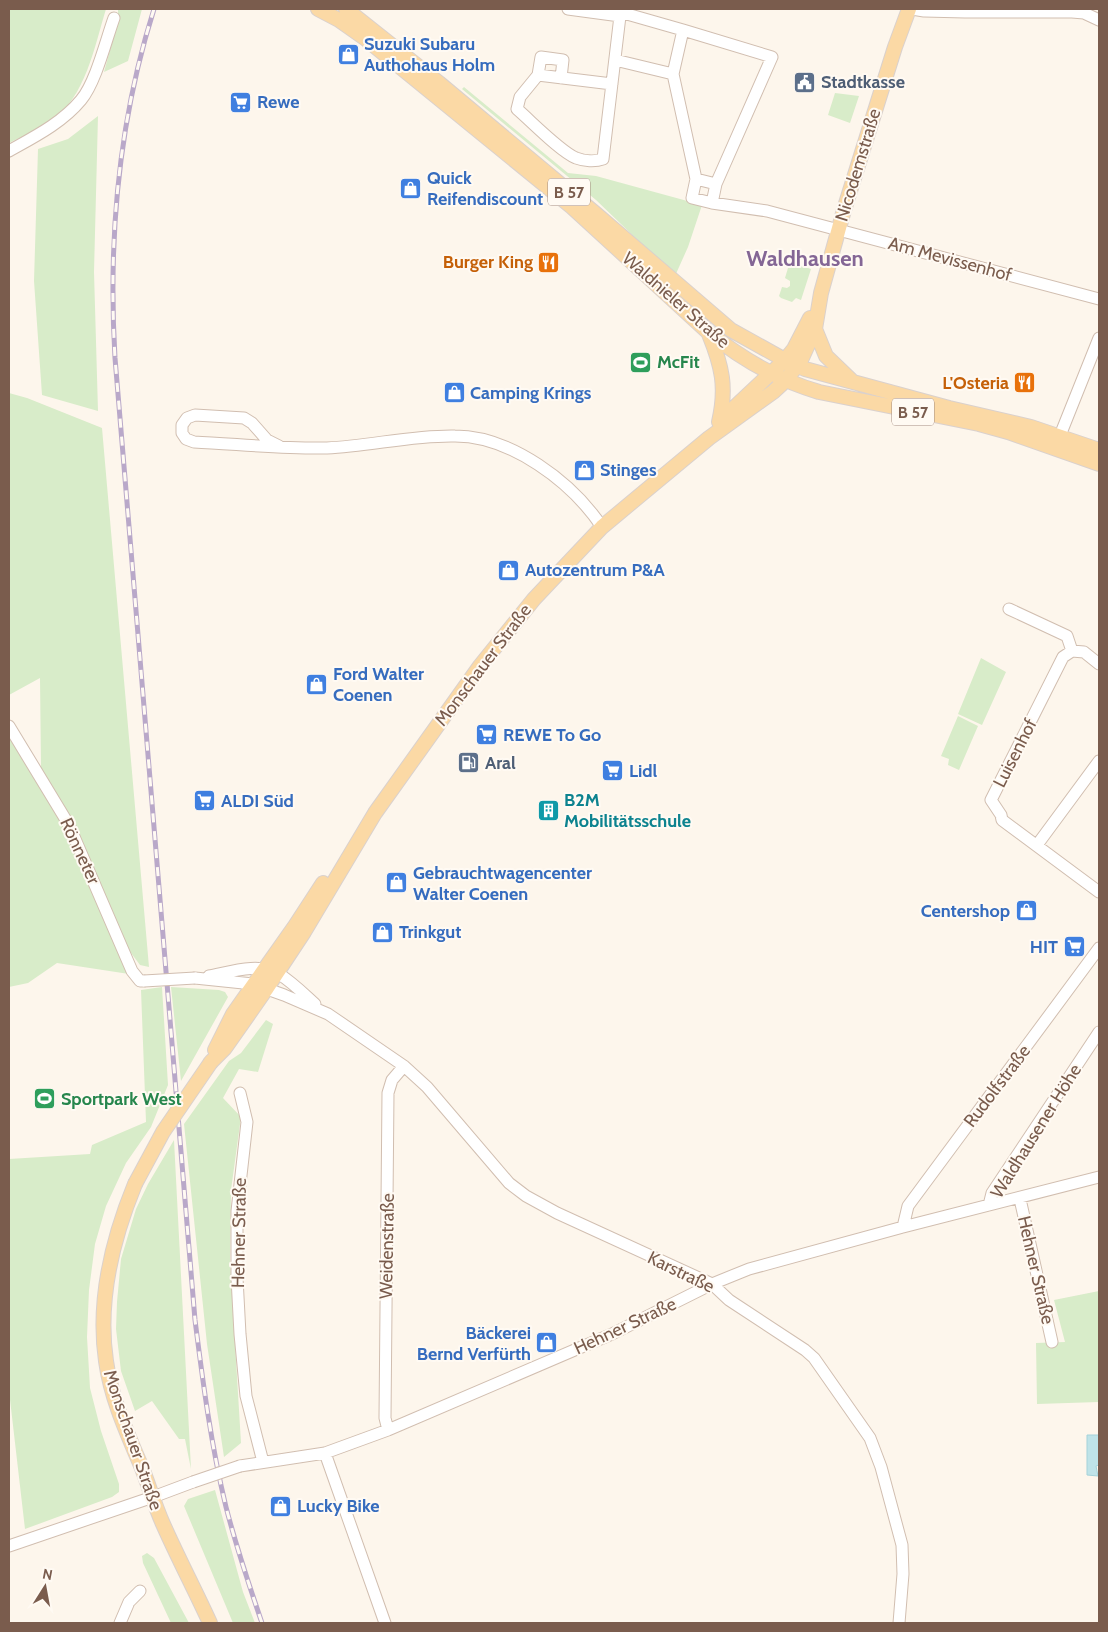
<svg xmlns="http://www.w3.org/2000/svg" width="1108" height="1632" font-family="Cabin,sans-serif">
  <style>
    .green { fill: #d8ecc9 }
    .water { fill: #bfe3e8; stroke: #a5d3da }
    .lines { fill: none; stroke-linecap: round; stroke-linejoin: round }
    .minor-casing { stroke: #d1beb0; stroke-width: 13 }
    .major-casing { stroke: #dad1cd; stroke-width: 16 }
    .minor { stroke: #fff; stroke-width: 11 }
    .major { stroke: #fbd9a5; stroke-width: 14 }
    .rail-casing { stroke: #b9a8c9; stroke-width: 5 }
    .rail { stroke: #fffaf3; stroke-width: 3; stroke-dasharray: 9; stroke-linecap: butt }
    .minor-bridge-casing { stroke: #d1beb0; stroke-width: 13; stroke-linecap: butt }
    .major-bridge-casing { stroke: #dad1cd; stroke-width: 16; stroke-linecap: butt }
    .minor-bridge { stroke: #fff; stroke-width: 11 }
    .major-bridge { stroke: #fbd9a5; stroke-width: 14 }
    .labels { text-anchor: middle; stroke-width: 4; stroke-linejoin: round; paint-order: stroke }
    .shield { fill: #fffaf3; stroke: #a28b7f; stroke-width: 1 }
    .shield-label { font-size: 16px; font-weight: bold; fill: #7a5c4d }
    .shop-label { font-size: 18px; font-weight: bold; fill: #366cbe; stroke: #fffaf3; text-anchor: start }
    .service-label { font-size: 18px; font-weight: bold; fill: #4e5e75; stroke: #fffaf3; text-anchor: start }
    .street-label { font-size: 18px; fill: #7a5c4d; stroke: #fffaf3 }
    .food-label { font-size: 18px; font-weight: bold; fill: #c56008; stroke: #fffaf3; text-anchor: end }
    .leisure-label { font-size: 18px; font-weight: bold; fill: #27864d; stroke: #fffaf3; text-anchor: start }
    .culture-label { font-size: 18px; font-weight: bold; fill: #0d838f; stroke: #fffaf3; text-anchor: start }
    .district-label { font-size: 22px; font-weight: bold; fill: #846695; stroke: #fffaf3 }
  </style>
  <rect width="100%" height="100%" fill="#fdf6ec"/>
  <path class="green" d="M9,9H106C94,48 86,96 51,122C39,131 22,136 9,143Z
    M118,9H142L128,61L104,72L118,21Z
    M464,87L568,173L596,176L702,205L688,247L675,276L596,200L462,89Z
    M835,93L859,96L850,123L828,115Z
    M98,116L94,272L98,411L42,395L34,281L38,149L68,139Z
    M796,264L811,269L801,300L796,298L792,302L781,298L779,296L782,287L787,288L790,286V281L785,278L788,268Z
    M9,393L27,398L102,428L149,967L140,965L128,949L76,826L41,768L40,678L9,695Z
    M981,658L1006,672L982,725L958,714Z
    M958,716L978,726L959,770L948,765L949,759L941,756Z
    M9,734L73,844L129,974L57,963L28,983L9,987Z
    M162,987L168,1085L151,1127L126,1163L106,1206L95,1244L89,1290L87,1337L90,1388L101,1431L119,1484V1492L112,1497L25,1529L9,1391V1159L90,1154L92,1145L146,1122L141,990Z
    M171,987L219,990L225,992L228,997L181,1081Z
    M266,1020L273,1024L258,1072L239,1069L223,1098L241,1117L231,1190L230,1261L241,1443L224,1457L207,1344L184,1124L229,1061L241,1053Z
    M174,1140L191,1469L185,1439H179L152,1401L135,1411L121,1371L116,1329L117,1302L121,1259L136,1209L148,1184Z
    M1099,1291V1402L1037,1404L1036,1343L1065,1342L1054,1300Z
    M215,1490L243,1592L255,1623H233L184,1506L188,1499Z
    M147,1553L154,1558L189,1623H171L143,1563L142,1556Z"/>
  <path class="water" d="M1087,1435H1099V1465L1096,1466L1098,1476L1087,1475Z"/>
  <g class="lines">
    <defs>
      <path id="minor" d="M568,9L620,16
        M912,9L924,11L965,12H1072L1084,13L1099,20
        M683,30L772,57L716,184L712,203
        M615,60L673,74L683,30L620,12
        M673,74L696,179
        M538,75L541,57L563,60L561,78
        M612,84L538,75L520,97L517,109C532,122 560,151 576,158C584,161 595,162 603,159L620,16V9
        M9,151C34,137 62,123 81,100C96,82 106,40 114,18
        M716,184L696,179L692,198L712,203L767,211L1099,299
        M1057,443L1099,338
        M279,446L267,440L252,423L244,418L195,415L187,418L182,425V433L186,439L194,442C237,444 284,449 327,448C370,446 413,435 455,436C511,436 572,482 602,527
        M1009,609L1067,636L1072,651
        M1099,664L1084,652L1072,651L1063,657L991,800L1001,815L1002,820L1099,892
        M9,726L69,825L132,971L140,981H144
        M1037,845L1099,761
        M209,976C230,972 259,962 279,974C292,982 304,994 315,1004
        M195,978L253,984L284,995L328,1014L404,1066L427,1087L509,1183L526,1196L557,1213L712,1284L729,1300L805,1350L814,1358L870,1438L881,1467L902,1545L903,1574L899,1623
        M240,1093L247,1122L237,1211V1278L240,1334L246,1396L263,1462
        M1020,1199L1052,1342
        M989,1205L992,1193L1099,1032
        M903,1227L908,1206L1099,948
        M388,1430L385,1418L388,1093L392,1080L404,1066
        M325,1453L385,1623
        M240,1466L325,1453L388,1430L612,1334L712,1284L749,1269L903,1227L1099,1177
        M9,1546L153,1497L193,1482
        M120,1623L129,1602L140,1591"/>
      <path id="major" d="M318,9L339,20L366,39L572,207L707,331C740,358 778,380 819,392L979,424L1008,432L1099,464
        M346,9L439,83L596,214L731,330L785,360L805,369L949,408L1031,427L1099,450
        M815,329L826,356L851,380
        M709,334C722,366 727,387 719,422
        M722,419L785,360L794,349L810,318
        M215,1050L233,1014L295,926L323,883
        M211,1062L225,1048L267,988L304,932L375,813L480,666L534,599L602,527L709,438L773,392L786,380L801,360L815,329L821,293L844,210L895,47L909,9
        M135,1184C112,1240 97,1300 106,1361C111,1398 127,1433 142,1468C149,1486 155,1506 163,1524C178,1558 195,1590 210,1623"/>
    </defs>
    <use href="#minor" class="minor-casing"/>
    <use href="#major" class="major-casing"/>
    <use href="#minor" class="minor"/>
    <use href="#major" class="major"/>
    <defs>
      <path id="rail" d="M154,9C118,123 108,240 115,358L195,1320C203,1383 211,1445 226,1507C236,1546 249,1585 262,1623"/>
    </defs>
    <use href="#rail" class="rail-casing"/>
    <use href="#rail" class="rail"/>
    <defs>
      <path id="minor-bridge" d="M144,981L195,978
        M193,1482L240,1466"/>
      <path id="major-bridge" d="M135,1184L163,1132L211,1062"/>
    </defs>
    <use href="#minor-bridge" class="minor-bridge-casing"/>
    <use href="#major-bridge" class="major-bridge-casing"/>
    <use href="#minor-bridge" class="minor-bridge"/>
    <use href="#major-bridge" class="major-bridge"/>
  </g>
  <defs>
    <symbol id="shop-square" viewBox="-11 -11 22 22"><rect x="-9" y="-9" width="18" height="18" rx="4" fill="#3f7fe0" stroke="#fffaf3"/><path d="M-5-2.5h2.3a2.7 3.5 0 0 1 5.4 0H5L5.5 6h-11ZM-1.5-2.5h3a1.5 2.3 0 0 0-3 0Z" fill="#fff"/></symbol>
    <symbol id="civic-square" viewBox="-11 -11 22 22"><rect x="-9" y="-9" width="18" height="18" rx="4" fill="#5c6f8a" stroke="#fffaf3"/><path d="M-.6-6.5H3V-4.5H.6V-3L4-1V1h2V6H-6V1h2V-1L-.6-3ZM-1.2 2.5V6h2.4V2.5Z" fill="#fff"/></symbol>
    <symbol id="supermarket-square" viewBox="-11 -11 22 22"><rect x="-9" y="-9" width="18" height="18" rx="4" fill="#3f7fe0" stroke="#fffaf3"/><path d="M-6-5.5h2.5l.6 2H6L4.5 2H-2.5L-4.4-4H-6ZM-1.5 3.2a1.3 1.3 0 1 0 .1 0ZM3 3.2a1.3 1.3 0 1 0 .1 0Z" fill="#fff"/></symbol>
    <symbol id="restaurant-square" viewBox="-11 -11 22 22"><rect x="-9" y="-9" width="18" height="18" rx="4" fill="#e8710a" stroke="#fffaf3"/><path d="M-5-6h1v4h1v-4h1v4h1v-4h1v5L-1.5 .5V6h-2V.5L-5-1ZM5-6V6H3V1.5H1.5Q1.5-4 5-6Z" fill="#fff"/></symbol>
    <symbol id="stadium-square" viewBox="-11 -11 22 22"><rect x="-9" y="-9" width="18" height="18" rx="4" fill="#2e9e5b" stroke="#fffaf3"/><path d="M0-5a6.5 5 0 1 0 0 10a6.5 5 0 1 0 0-10ZM-3.5-1.8h7v3.6h-7Z" fill="#fff"/></symbol>
    <symbol id="fuel-square" viewBox="-11 -11 22 22"><rect x="-9" y="-9" width="18" height="18" rx="4" fill="#5c6f8a" stroke="#fffaf3"/><path d="M-5.5-6h7V0h2V4h1.3V-2.5L3-4.5l.8-.8L6-3V5H2.5V1h-1V6h-7ZM-4.2-4.7v3.2H.2V-4.7Z" fill="#fff"/></symbol>
    <symbol id="building-square" viewBox="-11 -11 22 22"><rect x="-9" y="-9" width="18" height="18" rx="4" fill="#0f9aa8" stroke="#fffaf3"/><path d="M-4-6H4V6H1V3H-1V6H-4ZM-2.5-4.3h1.7v1.8h-1.7ZM.8-4.3h1.7v1.8H.8ZM-2.5-1h1.7V.8h-1.7ZM.8-1h1.7V.8H.8Z" fill="#fff"/></symbol>
  </defs>
  <g fill-rule="evenodd">
    <use href="#shop-square" x="336" y="42" width="25" height="25"/>
    <use href="#civic-square" x="792" y="70" width="25" height="25"/>
    <use href="#supermarket-square" x="228" y="90" width="25" height="25"/>
    <use href="#shop-square" x="398" y="176" width="25" height="25"/>
    <use href="#restaurant-square" x="536" y="250" width="25" height="25"/>
    <use href="#stadium-square" x="628" y="350" width="25" height="25"/>
    <use href="#restaurant-square" x="1012" y="370" width="25" height="25"/>
    <use href="#shop-square" x="442" y="380" width="25" height="25"/>
    <use href="#shop-square" x="572" y="458" width="25" height="25"/>
    <use href="#shop-square" x="496" y="558" width="25" height="25"/>
    <use href="#shop-square" x="304" y="672" width="25" height="25"/>
    <use href="#supermarket-square" x="474" y="722" width="25" height="25"/>
    <use href="#fuel-square" x="456" y="750" width="25" height="25"/>
    <use href="#supermarket-square" x="600" y="758" width="25" height="25"/>
    <use href="#supermarket-square" x="192" y="788" width="25" height="25"/>
    <use href="#building-square" x="536" y="798" width="25" height="25"/>
    <use href="#shop-square" x="384" y="870" width="25" height="25"/>
    <use href="#shop-square" x="1014" y="898" width="25" height="25"/>
    <use href="#shop-square" x="370" y="920" width="25" height="25"/>
    <use href="#supermarket-square" x="1062" y="934" width="25" height="25"/>
    <use href="#stadium-square" x="32" y="1086" width="25" height="25"/>
    <use href="#shop-square" x="534" y="1330" width="25" height="25"/>
    <use href="#shop-square" x="268" y="1494" width="25" height="25"/>
  </g>
  <g class="labels">
    <g class="shield">
      <rect x="548" y="178.5" width="42" height="27" rx="4"/>
      <rect x="892" y="398.5" width="42" height="27" rx="4"/>
    </g>
    <g class="shield-label">
      <text x="569" y="198">B 57</text>
      <text x="913" y="418">B 57</text>
    </g>
    <g class="shop-label">
      <text x="364" y="50">Suzuki Subaru<tspan x="364" dy="21">Authohaus Holm</tspan></text>
      <text x="257" y="108">Rewe</text>
      <text x="427" y="184">Quick<tspan x="427" dy="21">Reifendiscount</tspan></text>
      <text x="470" y="399">Camping Krings</text>
      <text x="600" y="476">Stinges</text>
      <text x="525" y="576">Autozentrum P&amp;A</text>
      <text x="333" y="680">Ford Walter<tspan x="333" dy="21">Coenen</tspan></text>
      <text x="503" y="741">REWE To Go</text>
      <text x="629" y="777">Lidl</text>
      <text x="221" y="807">ALDI Süd</text>
      <text x="413" y="879">Gebrauchtwagencenter<tspan x="413" dy="21">Walter Coenen</tspan></text>
      <text x="1010" y="917" text-anchor="end">Centershop</text>
      <text x="399" y="938">Trinkgut</text>
      <text x="1058" y="953" text-anchor="end">HIT</text>
      <text x="531" y="1339" text-anchor="end">Bäckerei<tspan x="531" dy="21">Bernd Verfürth</tspan></text>
      <text x="297" y="1512">Lucky Bike</text>
    </g>
    <g class="service-label">
      <text x="821" y="88">Stadtkasse</text>
      <text x="485" y="769">Aral</text>
    </g>
    <g class="street-label">
      <text transform="translate(858 165) rotate(-73)" y="6">Nicodemstraße</text>
      <text transform="translate(950 259) rotate(15)" y="6">Am Mevissenhof</text>
      <text transform="translate(676 300) rotate(41)" y="6">Waldnieler Straße</text>
      <text transform="translate(483 665) rotate(-53)" y="6">Monschauer Straße</text>
      <text transform="translate(1015 753) rotate(-63)" y="6">Luisenhof</text>
      <text transform="translate(80 851) rotate(65)" y="6">Rönneter</text>
      <text transform="translate(997 1086) rotate(-53)" y="6">Rudolfstraße</text>
      <text transform="translate(1036 1131) rotate(-58)" y="6">Waldhausener Höhe</text>
      <text transform="translate(239 1233) rotate(-89)" y="6">Hehner Straße</text>
      <text transform="translate(387 1246) rotate(-89)" y="6">Weidenstraße</text>
      <text transform="translate(1036 1270) rotate(77)" y="6">Hehner Straße</text>
      <text transform="translate(681 1272) rotate(26)" y="6">Karstraße</text>
      <text transform="translate(625 1326) rotate(-25)" y="6">Hehner Straße</text>
      <text transform="translate(133 1440) rotate(71)" y="6">Monschauer Straße</text>
    </g>
    <g class="food-label">
      <text x="533" y="268">Burger King</text>
      <text x="1009" y="389">L'Osteria</text>
    </g>
    <g class="leisure-label">
      <text x="657" y="368">McFit</text>
      <text x="61" y="1105">Sportpark West</text>
    </g>
    <g class="culture-label">
      <text x="564" y="806">B2M<tspan x="564" dy="21">Mobilitätsschule</tspan></text>
    </g>
    <g class="district-label">
      <text x="805" y="266">Waldhausen</text>
    </g>
  </g>
  <rect width="1108" height="1632" fill="none" stroke="#7a5c4d" stroke-width="20"/>
  <g transform="translate(45 1587) rotate(11)" stroke="#fffaf3" stroke-width="4" paint-order="stroke">
  <path d="M0-4L9 19L0 12L-9 19Z" fill="#7a5c4d"/>
  <text y="-8" font-size="14" font-weight="bold" text-anchor="middle" fill="#7a5c4d">N</text>
  </g>
</svg>
